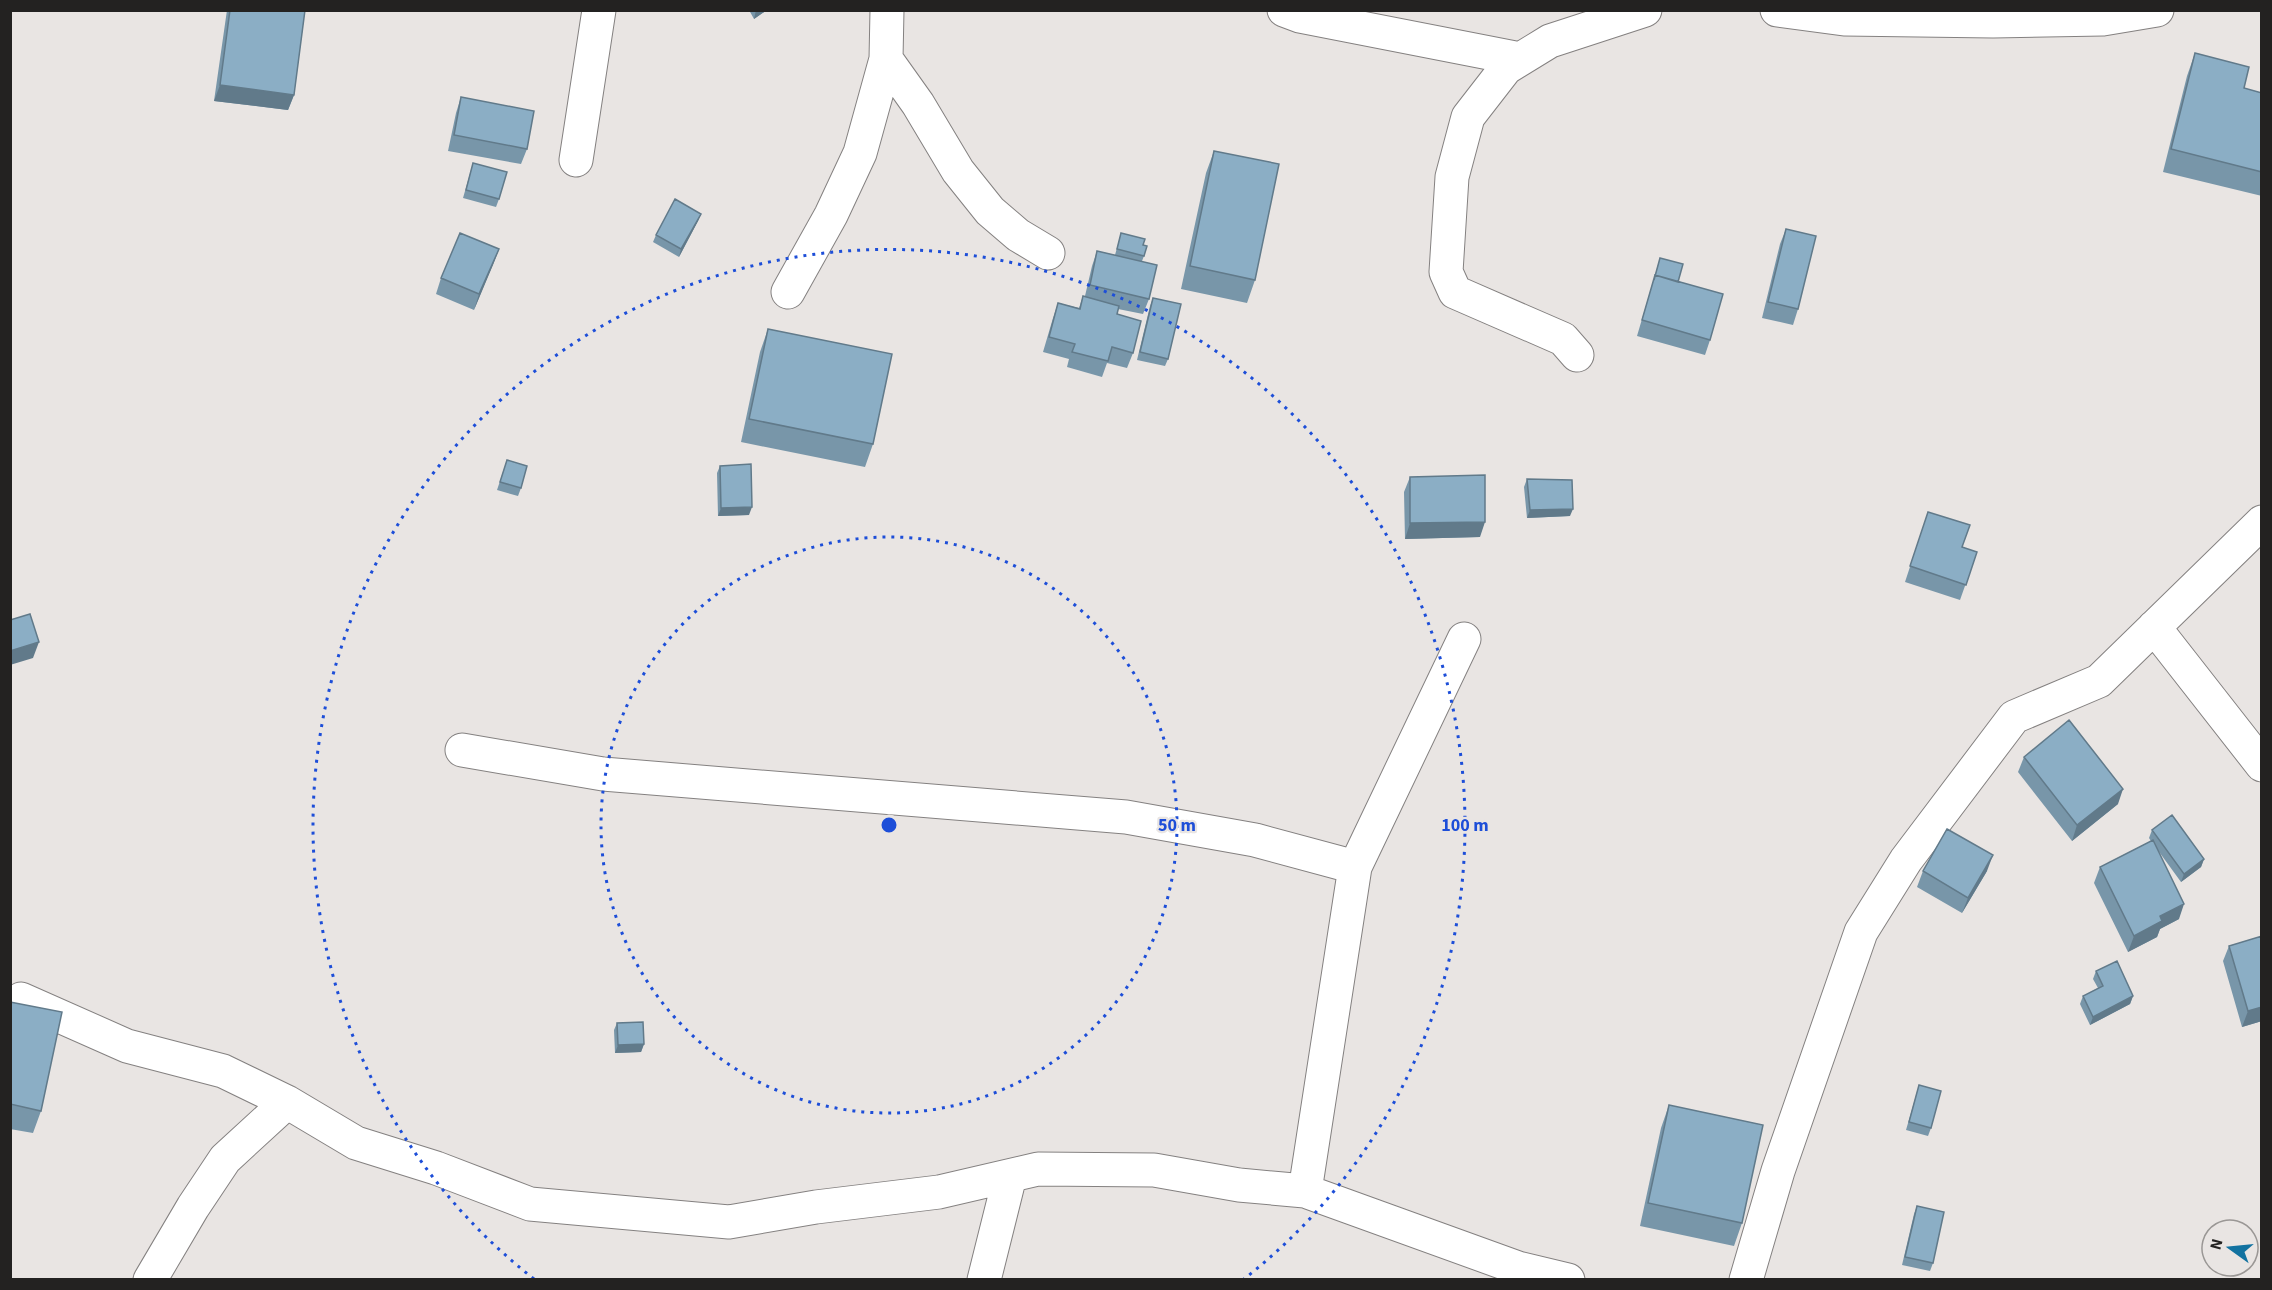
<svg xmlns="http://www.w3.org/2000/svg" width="2272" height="1290" font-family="'Source Sans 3',sans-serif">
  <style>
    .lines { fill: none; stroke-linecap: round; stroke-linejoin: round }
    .minor-casing { stroke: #848180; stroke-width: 35 }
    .minor { stroke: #fff; stroke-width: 33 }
    .wall { fill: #7896a9 }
    .shaded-wall { fill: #617a8a }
    .building { fill: #8baec5; stroke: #617a8a; stroke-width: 1.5 }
    .ring { fill: none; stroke: #1d4ed8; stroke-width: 3; stroke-dasharray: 3 6 }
    .centre { fill: #1d4ed8; stroke: #e9e5e3; stroke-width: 3 }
    .ring-label { font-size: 18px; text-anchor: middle; font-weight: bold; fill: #1d4ed8; stroke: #e9e5e3; stroke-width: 4.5; stroke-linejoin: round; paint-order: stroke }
  </style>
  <rect width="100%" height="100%" fill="#e9e5e3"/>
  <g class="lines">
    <defs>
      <path id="minor" d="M1284,10L1300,16L1520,59
        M1777,10L1844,19L1993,21L2103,19L2157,10
        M886,59L918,104L958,171L990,211L1018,235L1048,253
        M576,160L599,10
        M788,292L831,215L860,153L886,59L887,10
        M1577,355L1563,339L1455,292L1446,272L1452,177L1468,117L1506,68L1550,41L1645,10
        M2154,627L2262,765
        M462,750L603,774L1126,817L1255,840L1355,867L1305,1191
        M1355,867L1464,639
        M21,999L127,1046L223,1071L287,1102L356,1143L436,1168L530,1204L729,1222L816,1207L939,1192L1038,1169L1154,1170L1239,1185L1305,1191L1518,1268L1568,1280
        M150,1280L193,1207L225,1159L287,1102
        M984,1280L1010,1176
        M1746,1280L1778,1171L1861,932L1906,860L2014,717L2099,681L2262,522"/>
    </defs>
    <use href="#minor" class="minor-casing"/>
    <use href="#minor" class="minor"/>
  </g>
  <path class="wall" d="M227,10H305L294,95L288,110L214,101Z
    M749,10H767L754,19Z
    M2195,53L2244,88L2262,93V196L2163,172L2187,76Z
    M461,97L527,149L521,164L448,151L456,113Z
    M1214,151L1255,280L1247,303L1181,289L1206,173Z
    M473,163L499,199L496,207L463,198Z
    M701,214L698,221L679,257L653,242L656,235Z
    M1786,229L1798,309L1793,325L1762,318L1780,244Z
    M1121,233L1143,245L1144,256L1142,261L1149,299L1143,314L1118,309L1117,314L1133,353L1127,368L1107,363L1102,377L1067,367L1069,359L1043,352L1053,318L1058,303L1079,308L1083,296H1085L1092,266L1097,251L1115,255Z
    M499,249L474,310L436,294L441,278Z
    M1660,258L1678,282L1710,340L1705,355L1637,336Z
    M1153,298L1168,359L1165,366L1137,360L1150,306Z
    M768,329L873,444L865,467L741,442L760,352Z
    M507,460L521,488L518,496L497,490Z
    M720,466L749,515L718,516L717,473Z
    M1410,477L1480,537L1405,539L1404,492Z
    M1527,479L1570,516L1527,518L1524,487Z
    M1928,512L1962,547L1977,552L1960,600L1905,582Z
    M2024,757L2118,804L2072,841L2018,772Z
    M2152,830L2204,859L2201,867L2181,882L2157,849L2179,919L2160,929L2157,937L2128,952L2094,883L2100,867L2151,841L2149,838Z
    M1923,871H1987L1962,913L1917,887Z
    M2262,936V1021L2242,1027L2223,961L2229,946Z
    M2096,971L2133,996L2130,1004L2090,1025L2080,1004L2083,996L2098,988L2093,979Z
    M10,1002L41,1111L33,1133L10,1129Z
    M617,1023L644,1044L641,1052L615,1053L614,1030Z
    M1919,1085L1931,1128L1928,1136L1906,1130Z
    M1669,1105L1742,1223L1734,1246L1640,1226L1661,1128Z
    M1917,1206L1933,1263L1930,1271L1902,1265L1914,1214Z"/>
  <path class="shaded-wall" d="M756,10H767L754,19Z
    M220,85L294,95L288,110L214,101Z
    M701,214L698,221L679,257L681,249Z
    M499,249L493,265L474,310L479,294Z
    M752,507L749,515L718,516L721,508Z
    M1573,509L1570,516L1527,518L1530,510Z
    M1485,522L1480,537L1405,539L1410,523Z
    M39,642L33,658L10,665V651Z
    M2123,789L2118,804L2072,841L2077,825Z
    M1993,855L1987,871L1962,913L1968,898Z
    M2204,859L2201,867L2181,882L2184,874Z
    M2184,904L2179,919L2160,929L2157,937L2128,952L2134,936L2160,916Z
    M2133,996L2130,1004L2090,1025L2093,1017Z
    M2262,1007V1021L2242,1027L2248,1011Z
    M644,1044L641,1052L615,1053L618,1045Z"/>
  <path class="building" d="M230,10H305L294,95L220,85Z
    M2195,53L2249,67L2244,88L2262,93V172L2171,149Z
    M461,97L534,111L527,149L454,135Z
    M1214,151L1279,164L1255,280L1190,266Z
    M473,163L507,172L499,199L466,190Z
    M675,199L701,214L681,249L656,235Z
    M1786,229L1816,236L1798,309L1768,302Z
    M460,233L499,249L479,294L441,278Z
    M1121,233L1145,239L1143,245L1147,246L1144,256L1117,249Z
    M1097,251L1157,265L1149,299L1090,285Z
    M1660,258L1683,264L1678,282L1655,275L1654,280Z
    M1655,275L1723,294L1710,340L1642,320Z
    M1083,296L1119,306L1117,314L1141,321L1133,353L1112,347L1108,361L1072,352L1075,344L1049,337L1058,303L1080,309Z
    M1153,298L1181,304L1168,359L1140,352Z
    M768,329L892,354L873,444L749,419Z
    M507,460L527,466L521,488L500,482Z
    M751,464L752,507L721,508L720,466Z
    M1485,475V522L1410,523V477Z
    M1527,479L1572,480L1573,509L1530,510Z
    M1928,512L1970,525L1962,547L1977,552L1966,585L1910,566Z
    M30,614L39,642L10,651V620Z
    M2069,720L2123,789L2077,825L2024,757Z
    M2172,815L2204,859L2184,874L2152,830Z
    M1947,829L1993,855L1968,898L1923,871Z
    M2153,840L2184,904L2160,916L2162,921L2134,936L2100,867Z
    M2262,936V1007L2248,1011L2229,946Z
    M2117,961L2133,996L2093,1017L2083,996L2103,986L2096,971Z
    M10,1002L62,1012L41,1111L10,1104Z
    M643,1022L644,1044L618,1045L617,1023Z
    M1919,1085L1941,1091L1931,1128L1909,1122Z
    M1669,1105L1763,1125L1742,1223L1648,1203Z
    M1917,1206L1944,1212L1933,1263L1905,1257Z"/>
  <g class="ring">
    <circle cx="889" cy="825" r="288"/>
    <path d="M534 1279A576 576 0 1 1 1244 1279"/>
  </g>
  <circle cx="889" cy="825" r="9" class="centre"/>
  <g class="ring-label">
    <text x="1177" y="831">50 m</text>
    <text x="1465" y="831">100 m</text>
  </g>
  <rect width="2272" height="1290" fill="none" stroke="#232221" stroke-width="24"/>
  <g transform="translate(2230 1248) rotate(285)"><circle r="28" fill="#e9e5e3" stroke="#9a9795" stroke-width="1.5"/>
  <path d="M0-4.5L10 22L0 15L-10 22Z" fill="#1272a0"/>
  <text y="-9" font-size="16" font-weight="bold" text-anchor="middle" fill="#232221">N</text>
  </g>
</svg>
